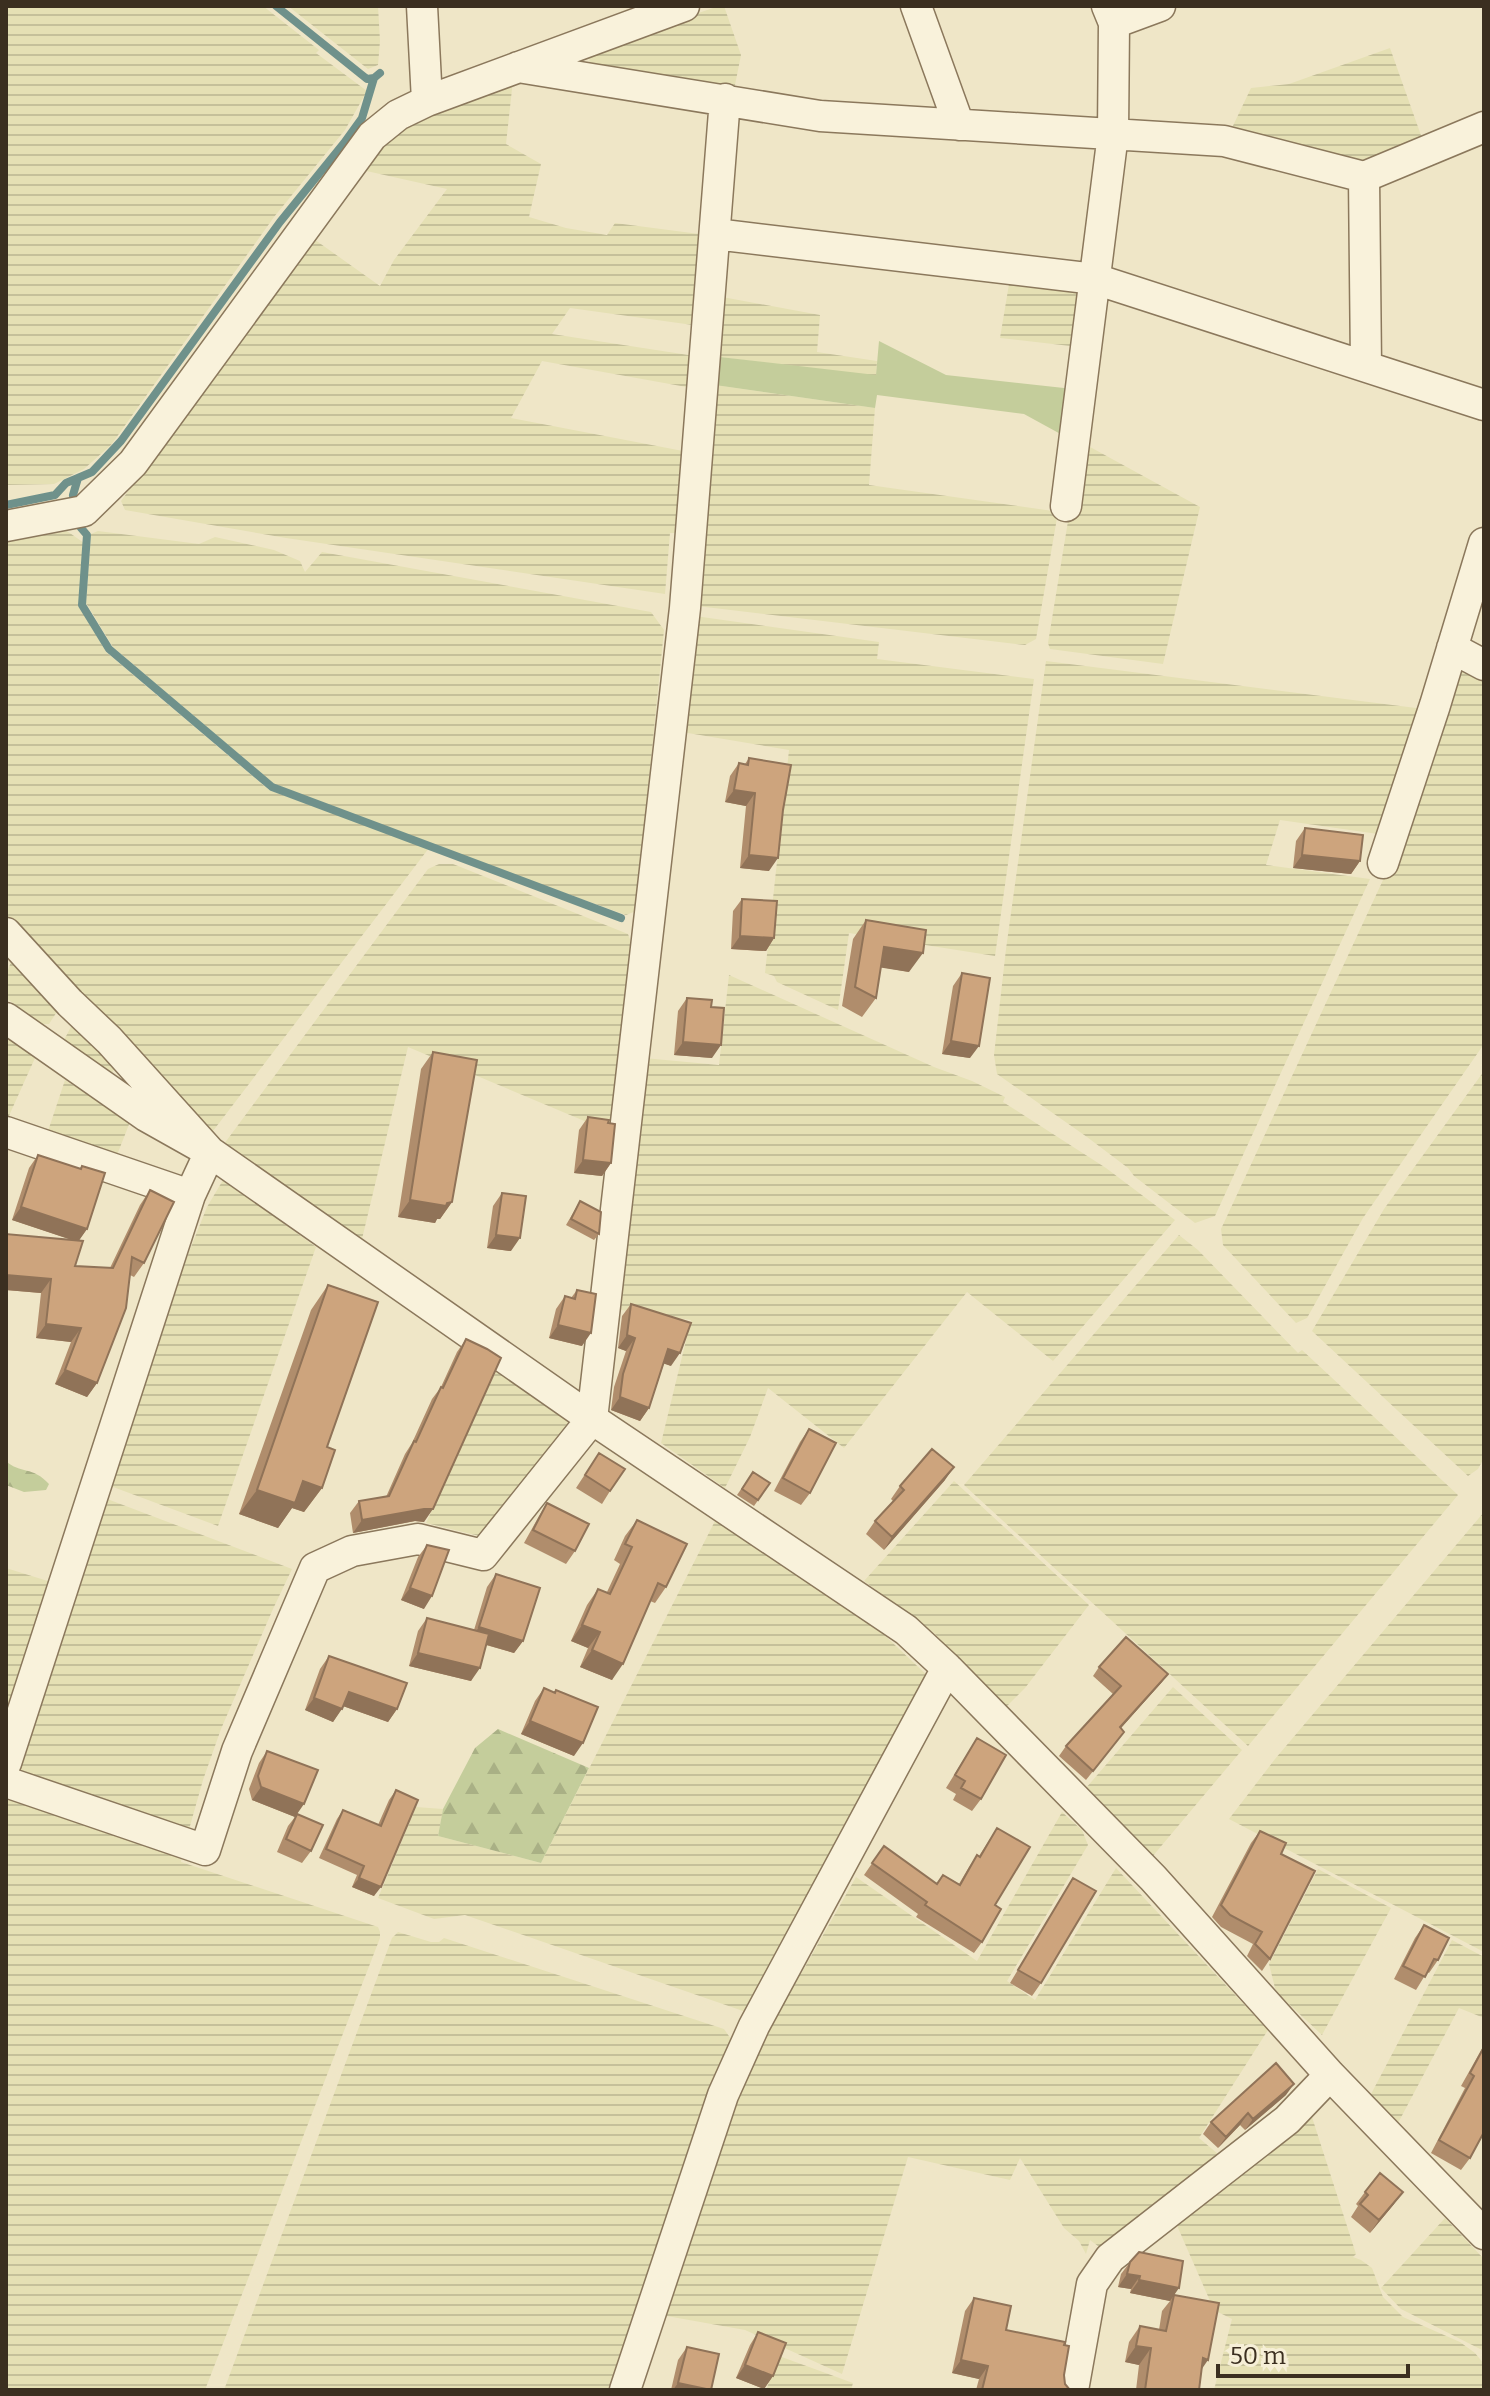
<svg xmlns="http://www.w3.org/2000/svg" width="1490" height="2396" font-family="Bitter,serif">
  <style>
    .farmland { fill: url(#farmland-rules) }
    .green { fill: #c4cd9b }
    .forest { fill: url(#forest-firs) }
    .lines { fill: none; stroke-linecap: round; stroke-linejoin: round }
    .stream { stroke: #6f918b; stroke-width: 8 }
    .street-casing { stroke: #8b785c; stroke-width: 33 }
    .street { stroke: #f9f2db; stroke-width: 30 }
    .wall { fill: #b08d6c }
    .shaded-wall { fill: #907358 }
    .building { fill: #cda47d; stroke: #907358; stroke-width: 2 }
  </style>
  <defs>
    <pattern id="farmland-rules" width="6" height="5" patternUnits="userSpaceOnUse" patternTransform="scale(2)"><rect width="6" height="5" fill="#e5e0b4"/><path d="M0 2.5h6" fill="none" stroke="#c5c09a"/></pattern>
    <pattern id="forest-firs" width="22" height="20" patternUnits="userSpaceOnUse" patternTransform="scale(2)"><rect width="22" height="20" fill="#c4cd9b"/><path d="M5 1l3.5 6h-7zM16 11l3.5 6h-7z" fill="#a9b085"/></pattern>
  </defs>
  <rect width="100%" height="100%" fill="#efe6c7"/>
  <path class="farmland" d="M6,6H263L319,50L316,53L367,91L345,130L274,217L111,445L84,469L54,484L6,485Z
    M288,6H378L380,41L378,65L368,69Z
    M719,6H724L741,55L734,90L590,70L589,50Z
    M1390,48L1423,141L1365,166L1230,132L1251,88L1289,84Z
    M513,80L506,144L541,164L529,217L566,228L607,235L615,223L707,235L700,326L570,308L552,334L695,356L692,388L542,361L511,418L683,451L676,533H670L665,594L286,538L125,510L121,501L311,237L380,286L394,260L447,189L362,170L384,145L403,128L428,113Z
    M1010,278L1078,286L1079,347L1000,338Z
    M717,296L820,315L817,352L877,361L876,376L711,356Z
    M708,384L875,408L869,485L1053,511L1057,518L1036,639L1025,645L697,606Z
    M1081,442L1200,507L1163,664L1050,649L1048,643Z
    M67,531L84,543L79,605L106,652L269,790L429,848L213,1131L207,1132L6,914V542Z
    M98,531L199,544L215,537L274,550L300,561L305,572L322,552L651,612L664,630L636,911L626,915L445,850L274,784L113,647L86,603L91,534Z
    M695,616L879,642L877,659L1034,679L995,956L849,933L838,1010L777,982L774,976L765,973L789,750L676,731Z
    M1046,661L1424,709L1385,835L1280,820L1266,865L1370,879L1215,1216L1195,1223L1134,1176L1128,1168L1087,1137L997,1074L994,1055L1006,949Z
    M1459,665L1484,678V838L1480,837L1484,840V1044L1363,1218L1307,1318L1296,1323L1223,1245L1221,1229L1383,880L1450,680Z
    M439,864H453L628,934L633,948L613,1133L408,1047L362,1239L243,1159L224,1144L428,869Z
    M14,961L60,1007L49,1024H42L6,998V975L11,962Z
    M729,975L934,1067L972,1081L1005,1097L1003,1102L1106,1168L1175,1220L1053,1361L967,1292L844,1448L768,1388L750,1437L725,1488L661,1443L691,1320L615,1309L644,1058L719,1065Z
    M74,1021L116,1066L110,1076L63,1042Z
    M6,1036L35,1058L8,1118H6Z
    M1484,1071V1458L1478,1469L1468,1476L1312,1331L1384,1209Z
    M65,1080L130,1122L117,1155L47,1134Z
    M223,1180L316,1247L218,1526L105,1484L183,1267L207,1207Z
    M1179,1235L1198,1250L1298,1353L1302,1350L1458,1495L1248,1746L964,1485Z
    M497,1369L571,1421L492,1539L426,1523Z
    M954,1481L1089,1605L1025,1688L1005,1708L934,1633L864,1581Z
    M102,1497L292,1569L273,1609L221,1729L203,1780L188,1833L18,1778L47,1669Z
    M1484,1512V1952L1229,1819L1275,1759Z
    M716,1519L879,1630L931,1679L754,2008L743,2011L465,1915L434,1919L378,1898L416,1807L443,1809L438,1836L541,1863Z
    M6,1568L51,1582L6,1736Z
    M1173,1687L1242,1750L1152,1857L1086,1788Z
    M6,1800L18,1801L182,1853L181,1862L378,1927L380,1932V1938L205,2390H6Z
    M1062,1812L1082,1830L1088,1845L1007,1981L1035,2000L1116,1868L1268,2030L1199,2138L1224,2159L1102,2249L1090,2240L1086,2254L1079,2241L1064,2228L1020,2158L1010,2180L908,2157L842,2374L745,2330L661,2315L736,2081L798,1973L801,1974L856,1877L977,1961Z
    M1318,1869L1391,1908L1322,2035L1276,1992L1269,1964Z
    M398,1932L431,1942H439L444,1938L724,2029L731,2039L711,2083L650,2274L608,2390H224L392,1938Z
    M1452,1940L1484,1957V2018L1459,2008L1397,2125L1370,2096Z
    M1311,2114L1356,2254L1353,2257L1361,2260L1372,2268L1383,2297L1403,2317L1460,2342L1475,2353L1484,2364V2390H1214L1232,2319L1214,2310L1175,2221Z
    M1445,2218L1484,2259V2356L1482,2350L1401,2309L1381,2288Z
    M779,2356L853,2383L851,2390H766Z"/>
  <path class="green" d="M879,341L946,375L1073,389L1066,437L1024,414L877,395L875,408L708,384L711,356L876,375Z"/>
  <path class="forest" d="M6,1461C20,1474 33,1466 49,1484L46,1490L24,1492L6,1485Z
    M498,1729L589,1768L541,1863L438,1836L443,1809L475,1748Z"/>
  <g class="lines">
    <path class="stream" d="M276,6L367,79L374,78L380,73
      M73,495L78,478
      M6,505L55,495L66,483L92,472L121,441L280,222L344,143L362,118L374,78
      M81,528L87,535L82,605L109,649L272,787L621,918"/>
    <defs>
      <path id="street" d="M422,6L427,101
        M916,6L959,125
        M1114,23L1160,6
        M518,67L820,116L1224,141L1364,177L1484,127
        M1364,177L1366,366
        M715,234L1095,279L1484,405
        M1066,506L1113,134L1114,23L1107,6
        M6,526L84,511L133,463L372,136L398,115L427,101L684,6
        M1452,648L1484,665
        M1383,863L1435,705L1484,543
        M6,933L70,1003L109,1040L210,1152L592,1419L906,1630L947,1668L1153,1878L1330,2075L1484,2234
        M6,1018L146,1116L210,1152L190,1195L6,1763
        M6,1132L190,1195
        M6,1782L205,1850L237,1751L315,1568L352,1551L418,1539L483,1555L592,1419L685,608L725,99
        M625,2390L723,2095L754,2026L947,1668
        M1073,2390L1092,2284L1110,2258L1287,2120L1330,2075"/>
    </defs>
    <use href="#street" class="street-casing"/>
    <use href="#street" class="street"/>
  </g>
  <path class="wall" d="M749,758L769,871L740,868L746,806L725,802L730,776L739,763L745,764Z
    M1305,828L1360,861L1351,874L1293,868L1296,841Z
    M742,899L774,938L766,951L731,949L733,911Z
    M866,920L909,972L881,967L876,998L862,1017L842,1006L853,939Z
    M962,973L970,1058L942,1054L953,986Z
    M687,998L711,1007L712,1058L674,1055L678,1011Z
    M433,1052L452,1202L440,1219H437L435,1223L398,1217L421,1069Z
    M588,1117L611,1163L602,1176L574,1173L579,1130Z
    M38,1155L80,1169L82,1166L87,1229L78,1241L75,1266L110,1268L140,1205L150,1190L144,1263L134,1277L130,1275L97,1383L87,1397L55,1384L71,1342L36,1338L41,1293L6,1290V1234L75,1241L12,1220L29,1168Z
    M502,1193L511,1251L487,1248L493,1206Z
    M580,1201L599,1234L594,1240L566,1225Z
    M328,1285L327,1447L322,1488L304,1512L292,1508L278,1528L239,1514L311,1310Z
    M577,1290L582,1346L549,1338L556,1309L565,1296L571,1298Z
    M631,1304L671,1366L664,1363L649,1408L640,1421L611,1410L614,1387L626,1351L618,1348L622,1316Z
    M466,1339L424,1522L415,1521L353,1533L350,1513L359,1501L386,1497L405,1454L412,1443L432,1399L441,1387L457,1352Z
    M809,1429L810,1493L801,1505L774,1491L800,1442Z
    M599,1453L610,1491L602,1504L576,1488Z
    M753,1472L770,1483L754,1506L737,1495Z
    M945,1480L884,1550L866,1534L875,1521L893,1501L891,1499L900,1486Z
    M547,1503L575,1551L566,1564L524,1543L539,1516Z
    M637,1520L666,1587L655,1603L650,1601L612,1680L580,1667L588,1648L571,1641L587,1605L598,1589L607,1592L620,1564L614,1560L625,1536Z
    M427,1545L424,1609L401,1600L418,1557Z
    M496,1574L523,1641L514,1653L486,1645L471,1681L409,1666L418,1631L427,1618L474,1630L487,1587Z
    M329,1656L397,1709L388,1722L343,1706L333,1722L305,1710L320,1669Z
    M1099,1667L1168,1674L1161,1683L1121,1728L1124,1732L1086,1780L1059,1756L1066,1746L1113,1694L1093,1676Z
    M544,1688L554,1692L556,1690L574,1756L521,1734L535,1701Z
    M977,1738L981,1799L972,1811L953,1800L956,1794L946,1788Z
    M267,1751L297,1814L311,1851L302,1863L277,1852L288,1826L295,1817L252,1800L249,1789L259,1763Z
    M396,1790L374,1896L352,1887L357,1875L319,1858L337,1819L343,1810L378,1825L389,1800Z
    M997,1828L995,1905L982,1942L974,1953L916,1917L918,1914L864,1875L884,1846L936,1884L943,1875L959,1884L969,1867L977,1855L979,1856Z
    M1260,1831L1281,1854L1270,1959L1262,1971L1247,1956L1253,1944L1221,1927L1212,1917L1251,1843Z
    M1073,1878L1041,1983L1032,1996L1010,1983Z
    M1424,1925L1438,1960L1429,1973L1427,1972L1416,1990L1394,1979L1415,1938Z
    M1484,2045V2132L1470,2158L1461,2170L1431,2153L1465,2088L1461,2086Z
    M1286,2095L1245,2130L1240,2125L1218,2148L1203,2134L1211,2122Z
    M1365,2192L1394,2204L1370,2233L1351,2217L1358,2206L1356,2204Z
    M1130,2262L1174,2295L1201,2369L1199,2390H1136L1139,2365L1125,2362L1129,2342L1140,2326L1159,2330L1162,2311L1170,2301L1130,2293L1131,2289L1118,2287L1121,2274Z
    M974,2298L1006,2330L1064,2375L1065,2384L1070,2390H976L979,2379L952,2373L965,2311Z
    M758,2332L773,2376L764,2389L736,2378L750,2345Z
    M687,2347L711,2390H671L678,2360Z"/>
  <path class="shaded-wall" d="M734,790L755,793L746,806L725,802Z
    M749,855L778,858L769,871L740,868Z
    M1302,855L1360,861L1351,874L1293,868Z
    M740,936L774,938L766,951L731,949Z
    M884,947L923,953L909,972L871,966Z
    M951,1041L979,1046L970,1058L942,1054Z
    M683,1042L721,1045L712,1058L674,1055Z
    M583,1160L611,1163L602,1176L574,1173Z
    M410,1200L447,1203L452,1202L440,1219H437L435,1223L398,1217Z
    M21,1207L87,1229L78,1242L12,1220Z
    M496,1235L520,1238L511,1251L487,1248Z
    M6,1275L51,1279L41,1293L6,1290Z
    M46,1324L81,1328L71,1342L36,1338Z
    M558,1325L591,1333L582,1346L549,1338Z
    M627,1335L635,1338L626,1351L618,1348Z
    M668,1349L680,1353L671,1366L659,1362Z
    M65,1370L97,1383L87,1397L55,1384Z
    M620,1397L649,1408L640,1421L611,1410Z
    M954,1467L945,1480L884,1550L892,1537Z
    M303,1481L322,1488L304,1512L292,1508L278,1528L239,1514L257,1490Z
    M424,1509H433L424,1522L415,1521L353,1533L362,1520Z
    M410,1588L432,1596L424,1609L401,1600Z
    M582,1625L600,1632L588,1648L571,1641Z
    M479,1627L523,1641L514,1653L470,1640Z
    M592,1650L623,1664L612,1680L580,1667Z
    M418,1653L480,1668L471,1681L409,1666Z
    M1168,1674L1161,1683L1113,1737L1120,1727Z
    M349,1692L397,1709L388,1722L340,1705Z
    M314,1698L342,1709L333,1722L305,1710Z
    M530,1721L583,1743L574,1756L521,1734Z
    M261,1787L304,1804L295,1817L252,1800Z
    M359,1878L381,1887L374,1896L352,1887Z
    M1294,2084L1286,2095L1245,2130L1253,2119Z
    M1248,2113L1240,2125L1218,2148L1226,2137Z
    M1403,2192L1394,2204L1370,2233L1379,2220Z
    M1127,2274L1140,2276L1131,2289L1118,2287Z
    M1139,2280L1179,2288L1170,2301L1130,2293Z
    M1136,2346L1151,2348L1139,2365L1125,2362Z
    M1203,2358L1208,2360L1197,2376Z
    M961,2360L988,2366L979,2379L952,2373Z
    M745,2365L773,2376L764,2389L736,2378Z
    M678,2383L708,2390H673Z"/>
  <path class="building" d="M749,758L791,765L783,810L778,858L749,855L755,793L734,790L739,763L748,765Z
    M1305,828L1363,835L1360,861L1302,855Z
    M742,899L777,901L774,938L740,936Z
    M866,920L926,930L923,953L884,947L876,998L855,987Z
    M962,973L990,978L979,1046L951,1041Z
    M687,998L712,1000L711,1007L724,1008L721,1045L683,1042Z
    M433,1052L477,1060L452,1202L447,1203L446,1206L410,1200Z
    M588,1117L609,1120L608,1123L615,1124L611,1163L583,1160Z
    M38,1155L81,1169L82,1166L105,1173L87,1229L21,1207Z
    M150,1190L174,1202L144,1263L132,1257L126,1308L97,1383L65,1370L81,1328L46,1324L51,1279L6,1275V1234L83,1241L75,1266L113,1268Z
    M502,1193L526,1196L520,1238L496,1235Z
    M580,1201L601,1212L599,1234L571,1219Z
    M328,1285L378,1302L327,1447L335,1450L322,1488L303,1481L295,1503L257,1490Z
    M577,1290L596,1294L591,1333L558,1325L565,1296L575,1299Z
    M631,1304L691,1323L680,1353L668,1349L649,1408L620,1397L623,1374L635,1338L627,1335Z
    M466,1339L487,1349L501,1358L433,1509H424L362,1520L359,1501L389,1496L414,1441L416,1442L441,1387L443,1388Z
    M809,1429L836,1443L810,1493L783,1478Z
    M932,1449L954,1467L892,1537L875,1521L904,1490L900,1486Z
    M599,1453L625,1469L610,1491L585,1475Z
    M753,1472L770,1483L758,1500L742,1489Z
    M547,1503L589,1524L575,1551L533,1530Z
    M637,1520L687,1544L666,1587L658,1583L623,1664L592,1650L600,1632L582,1625L598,1589L610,1594L632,1547L625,1544Z
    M427,1545L449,1550L432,1596L410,1588Z
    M496,1574L540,1588L523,1641L479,1627Z
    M427,1618L489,1634L480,1668L418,1653Z
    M1126,1637L1168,1674L1120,1727L1124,1732L1093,1771L1066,1746L1121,1686L1099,1667Z
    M329,1656L407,1683L397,1709L349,1692L342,1709L314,1698Z
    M544,1688L555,1693L556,1690L598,1707L583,1743L530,1721Z
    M977,1738L1006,1755L981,1799L961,1788L965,1781L955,1775Z
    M267,1751L318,1770L304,1804L261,1787L258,1776Z
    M396,1790L418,1800L381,1887L359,1878L364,1866L326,1849L343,1810L381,1826Z
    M297,1814L323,1825L311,1851L286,1839Z
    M997,1828L1030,1847L995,1905L1001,1909L982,1942L925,1905L927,1902L872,1863L884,1846L937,1884L943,1875L960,1885L977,1855L980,1857Z
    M1260,1831L1286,1843L1281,1854L1315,1871L1270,1959L1255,1944L1262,1932L1230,1915L1221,1905Z
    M1073,1878L1096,1891L1041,1983L1018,1970Z
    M1424,1925L1449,1938L1438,1960L1434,1959L1425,1977L1403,1966Z
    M1484,2047V2132L1470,2158L1439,2140L1474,2076L1470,2073Z
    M1276,2063L1294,2084L1253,2119L1248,2113L1226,2137L1211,2122Z
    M1380,2173L1403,2192L1379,2220L1360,2204L1368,2195L1365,2192Z
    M1139,2252L1183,2261L1179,2288L1139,2280L1140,2276L1127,2274L1130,2262Z
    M1174,2295L1219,2303L1208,2360L1203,2358L1199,2390H1145L1151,2348L1136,2346L1140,2326L1166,2331Z
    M974,2298L1011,2306L1006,2330L1065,2342L1064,2345L1069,2346L1064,2375L1065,2384L1070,2390H982L988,2366L961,2360Z
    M758,2332L786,2343L773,2376L745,2365Z
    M687,2347L719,2354L711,2390L678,2383Z"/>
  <rect width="1490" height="2396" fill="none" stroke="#3b2f20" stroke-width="16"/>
  <path d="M1218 2364v12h190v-12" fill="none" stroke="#3b2f20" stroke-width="4"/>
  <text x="1230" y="2364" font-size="24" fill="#3b2f20" stroke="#f6efd7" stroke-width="6" paint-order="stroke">50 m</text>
</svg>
